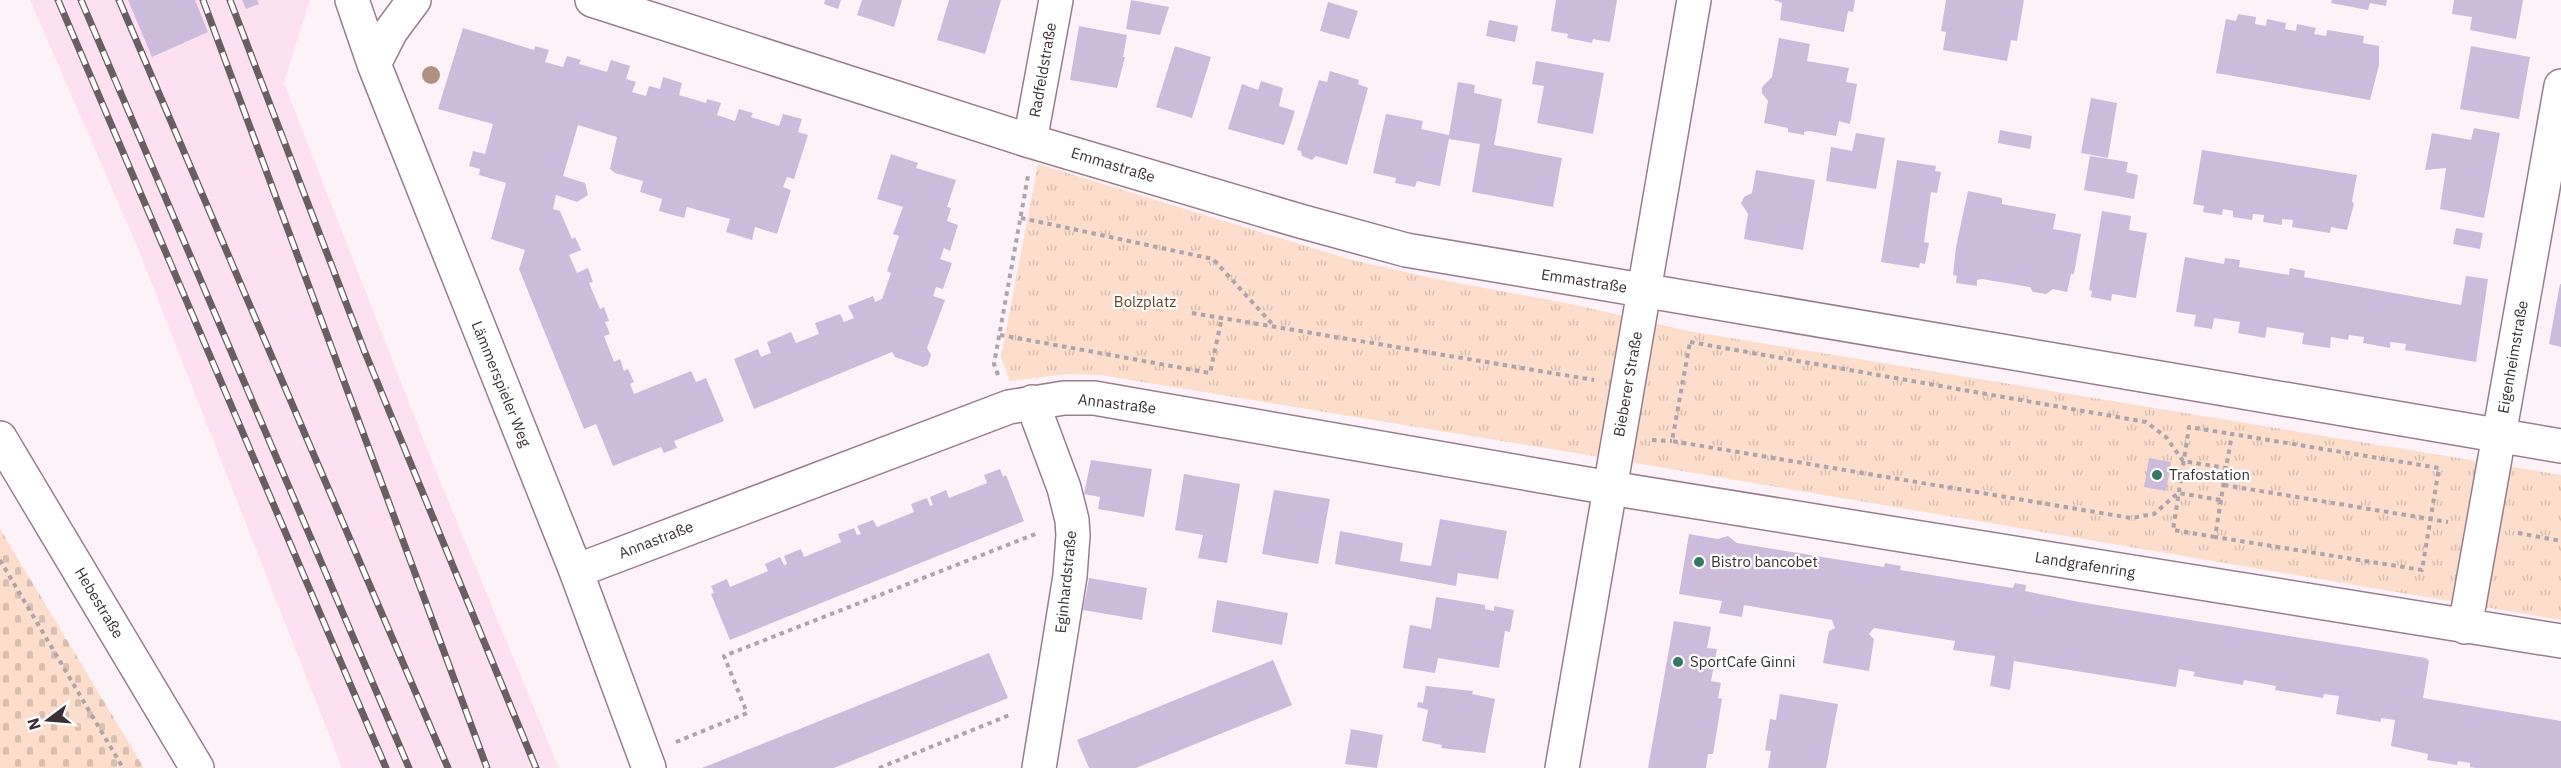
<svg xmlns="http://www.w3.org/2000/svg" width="2561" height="768" font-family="'IBM Plex Sans',sans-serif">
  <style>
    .built { fill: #fee1f1 }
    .grass { fill: url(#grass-tufts) }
    .cemetery { fill: url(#cemetery-stones) }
    .building { fill: #ccbbdb }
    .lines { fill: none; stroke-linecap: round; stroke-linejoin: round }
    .minor-casing { stroke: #987e8d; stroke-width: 36 }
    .path { stroke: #afa4aa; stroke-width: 4; stroke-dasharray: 4.5 4.5; stroke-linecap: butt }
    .minor { stroke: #fff; stroke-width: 33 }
    .rail-casing { stroke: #695e64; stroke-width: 7 }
    .rail { stroke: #fff; stroke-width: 4.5; stroke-dasharray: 14; stroke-linecap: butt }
    .tree { fill: #af9083 }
    .poi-dot { fill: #367765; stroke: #fff; stroke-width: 2 }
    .labels { text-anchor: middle; stroke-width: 4.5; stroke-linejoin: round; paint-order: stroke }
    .street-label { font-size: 15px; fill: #3b3036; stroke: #fff }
    .park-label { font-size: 15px; fill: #6e3f23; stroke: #fff }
    .poi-label { font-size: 15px; fill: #3b3036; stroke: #fff; text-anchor: start }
  </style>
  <defs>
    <pattern id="grass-tufts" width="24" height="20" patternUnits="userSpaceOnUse" patternTransform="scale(1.5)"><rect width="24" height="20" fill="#fdddcb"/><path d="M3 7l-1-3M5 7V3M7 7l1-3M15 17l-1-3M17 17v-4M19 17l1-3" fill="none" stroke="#dabeaf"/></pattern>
    <pattern id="cemetery-stones" width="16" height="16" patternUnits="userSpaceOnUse" patternTransform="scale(1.5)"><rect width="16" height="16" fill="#fdddcb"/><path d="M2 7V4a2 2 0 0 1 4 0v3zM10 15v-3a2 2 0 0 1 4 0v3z" fill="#dabeaf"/></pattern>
  </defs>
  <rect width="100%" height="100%" fill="#fef2f9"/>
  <path class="built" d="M30,0H310L284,83L433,464L559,768H342L136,244Z"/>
  <path class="grass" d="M1038,164L1348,259L1436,279L1571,304L1688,331L2561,475V620L1618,460L1100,375L1068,374L1010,381L1001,357Z"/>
  <path class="cemetery" d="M0,529L144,768H0Z"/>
  <path class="building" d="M128,0H195L208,32L152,57Z
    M242,0H257L259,4L246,9Z
    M825,0H841L838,9L824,4Z
    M862,0H902L894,27L857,15Z
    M949,0H1001L985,54L937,40Z
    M1131,0L1169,7L1160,35L1126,29Z
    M1556,0H1617L1610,42L1593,39L1592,43L1567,38L1568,34L1551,31Z
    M1774,0H1855L1853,12L1848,11L1844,32L1780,20L1782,3Z
    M1946,0H2024L2017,41L2011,40L2007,61L1943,50L1946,32L1941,31Z
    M2332,0H2387L2386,6L2370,3L2368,10L2331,3Z
    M2454,0H2523L2516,39L2470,30L2472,17L2452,14Z
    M1328,2L1358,11L1349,39L1320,31Z
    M2238,14L2256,17L2255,24L2266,26L2267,19L2286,23L2285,29L2296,31L2297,24L2316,28L2314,34L2326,36L2327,30L2364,36L2363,43L2379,46V65L2370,100L2216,73L2226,19L2236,21Z
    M1489,20L1518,26L1515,42L1486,36Z
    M1079,26L1127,35L1123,57H1125L1117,88L1070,80Z
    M463,28L534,50L535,46L549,50L545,62L563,67L567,56L581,60L579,64L607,72L611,60L630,66L626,79L636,82L632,92L646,96L649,86L660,89L663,77L682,83L679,95L706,103L707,99L721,103L717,115L735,121L739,109L753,113L751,117L779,126L783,114L802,119L798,132L808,135L794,179L787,177L783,187L791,190L777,234L755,227L752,240L726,232L730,219L687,207L684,218L659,211L662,199L640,192L643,181L615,173L610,169L617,137L578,125L563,176L585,183L588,195L577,202L556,195L553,209L560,211L572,239L575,237L581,250L569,255L577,273L588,268L593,282L589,283L600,309L604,307L609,321L605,322L610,334L604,336L614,362L620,359L624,371L628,369L634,382L630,384L634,394L691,371L696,382L706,378L724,421L674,441L677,448L664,453L661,447L613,466L596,424L584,429L519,269L525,250L491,239L506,183L479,175L480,169L469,166L473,151L485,154L493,124L438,109Z
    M1779,38L1810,44L1807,61L1849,68L1846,82L1857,84L1850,124L1839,121L1836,136L1809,131L1804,132V135L1788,132V128L1764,123L1768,101L1762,93V87L1772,77Z
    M1175,46L1211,57L1192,118L1156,107Z
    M2471,46L2530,57L2519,119L2460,109Z
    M1536,61L1604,73L1593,134L1537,123L1544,86L1532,84Z
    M1330,71L1359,80L1358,84L1368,88L1347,165L1316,156L1312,160L1302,156L1301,151L1297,150L1319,80L1327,82Z
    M1261,81L1283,88L1279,106L1295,111L1284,145L1228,129L1242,84L1258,90Z
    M1458,82L1475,85L1474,93L1502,99L1494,145L1562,158L1553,207L1472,192L1480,144L1449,139L1440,186L1417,181L1415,187L1395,183L1396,178L1373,173L1386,114L1423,121L1421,129L1449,135Z
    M2091,98L2117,103L2108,158L2081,153Z
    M2474,128L2500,133L2484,218L2440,209L2446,168L2425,170L2432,133L2471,140Z
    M2000,130L2032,136L2030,149L1998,143Z
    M1856,133L1885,138L1876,189L1826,181L1831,147L1852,151Z
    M2202,150L2357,175L2352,201L2354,204L2347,230L2331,227L2330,233L2292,227L2293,220L2282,219V225L2263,222L2264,215L2253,214L2252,220L2233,217V211L2223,209L2222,215L2203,212L2204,206L2193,204Z
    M891,154L918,163L916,168L956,180L947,207L951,208L947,221L958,225L950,251L944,248L940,259L952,263L943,289L936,287L933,296L945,300L927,348L931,355L928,365L923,367L895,357L892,352L754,409L734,359L758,349L761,357L771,353L767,342L791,332L796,343L819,334L815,323L840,314L844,322L854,318L848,306L873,296L875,302L882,299L891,273L887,271L899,236L893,234L903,207L877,199Z
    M2090,156L2128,162L2126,172L2138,175L2134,199L2084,190Z
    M1897,160L1936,166L1935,171L1941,172L1937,193L1931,192L1924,242L1929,243L1925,264L1920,263L1919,268L1881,262Z
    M1756,170L1815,180L1803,250L1744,239L1748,214L1741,203L1744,197L1752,193Z
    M1968,191L2002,198V204L2056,214L2053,229L2081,234L2074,274H2071L2067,292L2053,289L2046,294L2033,292L2030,287L1982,279L1977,280V286L1956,283L1957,276L1953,275L1956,247Z
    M2102,211L2131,216L2129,230L2147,233L2136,298L2112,294L2111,301L2091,297L2092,291L2089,290Z
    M2456,228L2483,233L2480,249L2453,244Z
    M2185,257L2224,264L2225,258L2240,260L2239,267L2289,275L2290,268L2305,271L2304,277L2461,305L2466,276L2488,279L2476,362L2405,350L2406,344L2390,342V348L2363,343L2364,337L2349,335L2348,340L2331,337L2330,348L2302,344L2304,333L2267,327L2265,338L2238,333L2240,322L2214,318L2212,329L2194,326L2196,315L2176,312Z
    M2560,284H2561V347L2549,344Z
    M2149,458L2171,462L2166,491L2144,487Z
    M1091,460L1152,469L1144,517L1098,509L1100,497L1084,494Z
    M1000,469L1003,477L1006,475L1024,521L730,640L711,594L714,593L711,586L727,579L730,587L768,571L765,564L780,557L784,565L787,564L784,556L801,549L804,557L841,542L838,534L854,528L857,535L861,534L857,526L873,520L877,527L914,512L911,504L927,498L930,506L933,505L930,497L946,490L949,498L987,483L984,475Z
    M1184,474L1240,484L1227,563L1198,558L1203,535L1175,530Z
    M1274,490L1330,499L1318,564L1262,554Z
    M1440,519L1507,531L1498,579L1458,573L1456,586L1335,564L1340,531L1403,543L1400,561L1431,566Z
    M1689,534L1718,539L1728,536L1737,543L1884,567L1885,563L1901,566L1900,570L2013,588L2015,583L2026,585L2025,591L2079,602L2426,658L2429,661L2423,698L2561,721V768H2476L2470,767V763L2458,761L2457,765L2427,760L2428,754L2391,746L2395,720L2381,718V722L2336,714L2339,696L2324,694L2323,698L2275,690L2276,686L2244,680L2243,685L2193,676L2195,672L2179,669L2176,687L2014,661L2010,690L1990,686L1995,656L1953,650L1955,641L1874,628L1869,634L1874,639L1869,671L1823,663L1829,631L1835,628L1832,620L1744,605L1742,617L1719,613L1722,601L1679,594Z
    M1089,578L1147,588L1142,620L1083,610Z
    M1436,597L1485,605V609L1494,611V606L1514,610L1510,632L1505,631L1499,668L1438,658L1435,673L1403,668L1410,625L1431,629Z
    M1217,600L1288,613L1282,645L1212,632Z
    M1674,621L1711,627L1707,648L1717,649L1711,681L1721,683L1718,698L1722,699L1713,754H1708L1706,768H1648Z
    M989,653L1008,698L834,768H702Z
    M1273,660L1292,705L1136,768H1089L1077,740Z
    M1426,686L1473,691L1472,694L1495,699L1485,753L1441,748L1442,745L1422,741L1428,710L1417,707L1418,702L1423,703Z
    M1780,694L1838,704L1826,768H1768L1771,751L1765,750L1770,719L1776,720Z
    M1351,729L1383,735L1377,768L1345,764Z"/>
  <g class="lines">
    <defs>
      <path id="minor" d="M352,0L374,64L576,571L649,768
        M592,0L1030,141L1300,221L1406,250L2561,446
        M374,64L391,31L414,0
        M1030,141L1056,0
        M1032,402L1064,488L1072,520L1073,535L1070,576L1039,768
        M0,438L197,768
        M576,571L1009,407L1064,398H1094L1610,488L2561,641
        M2465,627L2561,86
        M1562,768L1694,0"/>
    </defs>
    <use href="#minor" class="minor-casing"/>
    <path class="path" d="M1021,218L1213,259L1274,326
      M1192,313L1594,380
      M1000,335L1210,373L1222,317
      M1690,342L2146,422L2166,437L2183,461L2226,468L2221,500L2178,493L2154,514L2131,518L1672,441Z
      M998,375L994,364L1028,176
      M1652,440L1672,441
      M2224,485L2448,522
      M2221,500L2215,537L2422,570L2439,468L2232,434L2226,468
      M2518,533L2561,541
      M2215,537L2173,530L2189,427L2232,434
      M0,560L123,768
      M676,742L747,713L724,656L1038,533
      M879,768L1012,714"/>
    <use href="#minor" class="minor"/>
    <defs>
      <path id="rail" d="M58,0L386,768
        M81,0L409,768
        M119,0L448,768
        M203,0L487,768
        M230,0L364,350L536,768"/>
    </defs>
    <use href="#rail" class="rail-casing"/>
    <use href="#rail" class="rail"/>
  </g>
  <circle class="tree" cx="431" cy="75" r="9"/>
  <g class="poi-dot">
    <circle cx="2157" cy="475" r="6"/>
    <circle cx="1699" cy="562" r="6"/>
    <circle cx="1678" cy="662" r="6"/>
  </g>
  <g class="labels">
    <g class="street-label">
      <text transform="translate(1043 70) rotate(-80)" y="5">Radfeldstraße</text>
      <text transform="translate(1113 165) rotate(17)" y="5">Emmastraße</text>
      <text transform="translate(1584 281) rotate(9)" y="5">Emmastraße</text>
      <text transform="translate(2513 357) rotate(-80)" y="5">Eigenheimstraße</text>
      <text transform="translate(501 384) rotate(68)" y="5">Lämmerspieler Weg</text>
      <text transform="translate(1628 384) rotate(-80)" y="5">Bieberer Straße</text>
      <text transform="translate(1117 404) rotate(7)" y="5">Annastraße</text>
      <text transform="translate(656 540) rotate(-21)" y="5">Annastraße</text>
      <text transform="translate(2085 565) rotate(9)" y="5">Landgrafenring</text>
      <text transform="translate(1066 582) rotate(-84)" y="5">Eginhardstraße</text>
      <text transform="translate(99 603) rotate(59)" y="5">Hebestraße</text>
    </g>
    <g class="park-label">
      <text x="1145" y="307">Bolzplatz</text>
    </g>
    <g class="poi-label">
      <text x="2169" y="480">Trafostation</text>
      <text x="1711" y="567">Bistro bancobet</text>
      <text x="1690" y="667">SportCafe Ginni</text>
    </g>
  </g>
  <g transform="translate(48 720) rotate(254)" stroke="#ffffff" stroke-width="4.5" paint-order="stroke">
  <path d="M0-4.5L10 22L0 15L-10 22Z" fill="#3b3036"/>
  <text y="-9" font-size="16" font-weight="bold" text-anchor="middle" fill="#3b3036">N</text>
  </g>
</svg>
